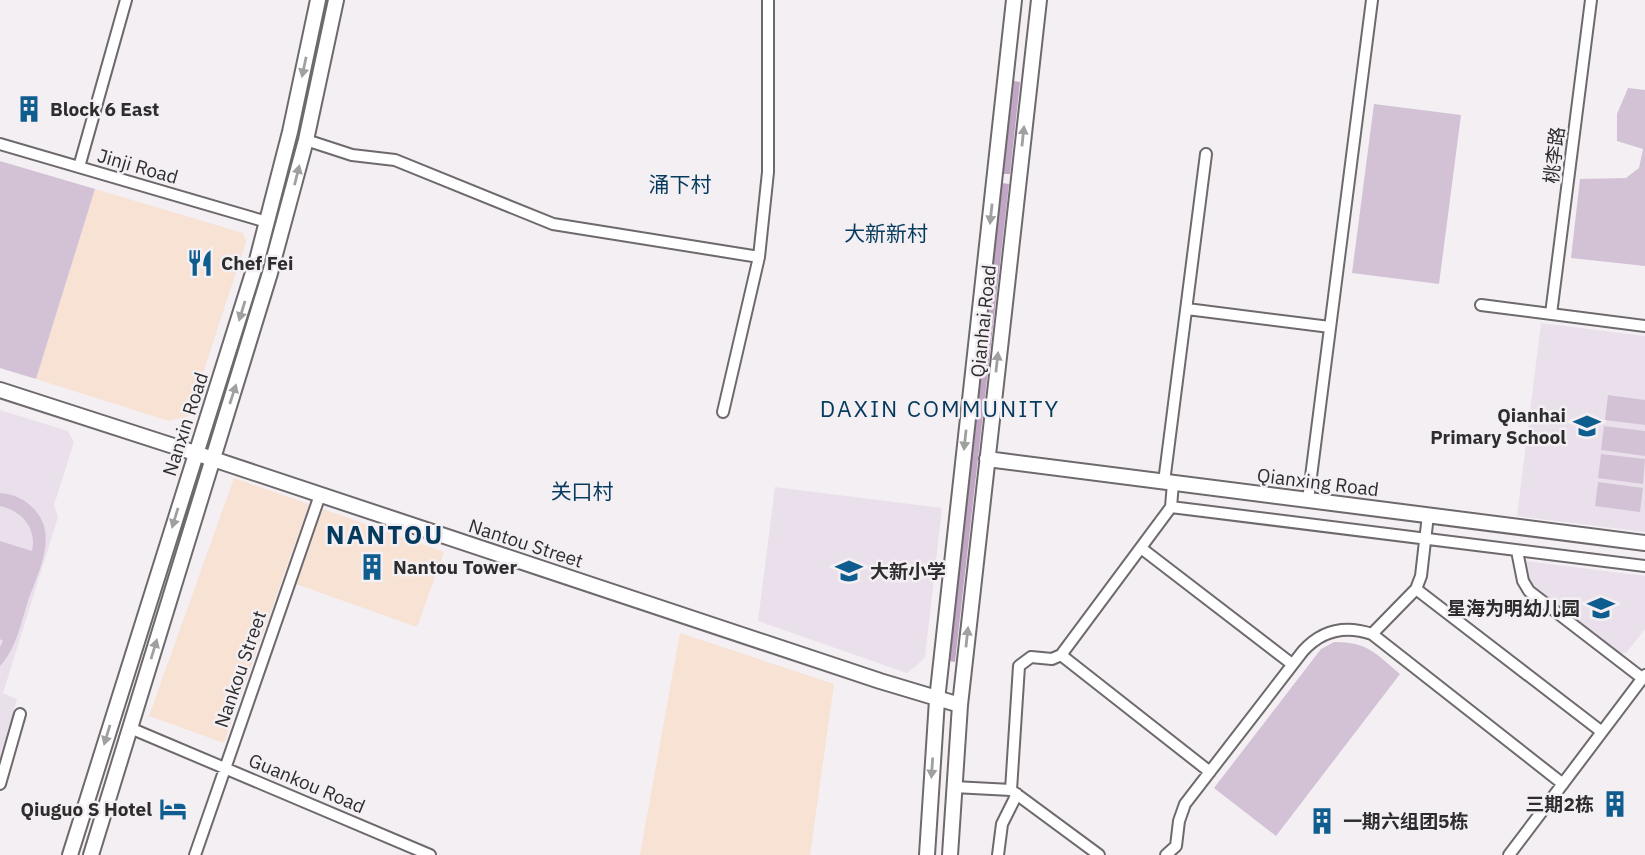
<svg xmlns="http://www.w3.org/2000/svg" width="1645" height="855" font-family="'IBM Plex Sans','Noto Sans SC',sans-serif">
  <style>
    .commercial { fill: #f7e2d4 }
    .built { fill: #eae0eb }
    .green { fill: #d3c2d6 }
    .forest { fill: #c1a6c5 }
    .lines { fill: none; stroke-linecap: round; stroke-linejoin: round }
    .street-casing { stroke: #6d696d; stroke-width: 14 }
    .secondary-casing { stroke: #6d696d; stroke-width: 18 }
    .street { stroke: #fff; stroke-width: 10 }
    .secondary { stroke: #fff; stroke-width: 14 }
    .oneway { fill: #a1a0a1 }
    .labels { text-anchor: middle; stroke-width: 5; stroke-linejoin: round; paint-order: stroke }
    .poi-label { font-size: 19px; font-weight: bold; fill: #2e2d2e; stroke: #f3eff3; text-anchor: start }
    .street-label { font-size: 19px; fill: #2e2d2e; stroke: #f3eff3 }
    .neighbourhood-label { font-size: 21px; fill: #063a5d; stroke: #f3eff3 }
    .quarter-label { font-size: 23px; letter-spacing: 2px; fill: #063a5d; stroke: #f3eff3 }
    .district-label { font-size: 26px; font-weight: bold; letter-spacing: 2px; fill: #063a5d; stroke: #f3eff3 }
  </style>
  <rect width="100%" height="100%" fill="#f3eff3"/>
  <path class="commercial" d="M95,189L243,233L246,242L189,416L169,421L36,379Z
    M234,478L309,504L224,743L149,716Z
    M323,509L444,552L417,627L296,584Z
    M680,633L834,684L810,855H640Z"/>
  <path class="built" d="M1541,323L1645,336V532L1517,516Z
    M0,410L68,431L74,442L54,505L58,517L3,693L17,699L0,759Z
    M775,487L942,508L925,657L916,666L907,673L758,621Z
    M1526,561L1645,576V629L1626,653H1617L1530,587Z"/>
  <path class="green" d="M1628,88L1645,90V266L1571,258L1580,179L1626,178L1639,168L1643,149L1617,141V114Z
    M1374,104L1461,115L1439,284L1352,273Z
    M0,161L95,189L36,379L0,368Z
    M1608,395L1645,400V425L1605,420Z
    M1604,426L1645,431V456L1601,450Z
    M1601,454L1645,459L1643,484L1598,478Z
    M1598,482L1643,488L1640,512L1595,506Z
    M0,493C13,494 25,499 34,509C59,535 38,572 28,601C21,623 16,649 0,666V647L3,641L0,639V541L32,551C37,528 22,511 0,506Z
    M1334,642C1368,642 1375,653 1400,674L1276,836L1214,788L1321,649Z"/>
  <path class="forest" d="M1014,81L1020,82L1010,174H1003Z
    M1002,183L1009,184L955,662L949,661Z"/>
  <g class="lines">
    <defs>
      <path id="street" d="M306,140L352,155L395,160L553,224L759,257
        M0,144L267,222
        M79,167L126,0
        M1481,305L1645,326
        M1187,309L1330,327
        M1551,314L1591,0
        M723,412L759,257L768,172V0
        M1164,482L1206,154
        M1308,500L1372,0
        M1171,507L1645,566
        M1141,548L1292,664
        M1517,551L1523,581L1529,591L1642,678
        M1416,589L1421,576L1428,515
        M1372,634L1416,589L1602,732
        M1061,655L1210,772
        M130,728L430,855
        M0,784L20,714
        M954,787L1011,790L1099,855
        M1011,790L1019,666L1031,657L1052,659L1061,655L1171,507L1173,483
        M195,855L320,495
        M998,855L1002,824L1017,794
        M1166,855L1176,846L1179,821L1185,804L1303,651C1322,630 1345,625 1372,634L1563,784
        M1509,855L1645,675"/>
      <path id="secondary" d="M0,390L195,453L880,681L960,705
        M987,459L1645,543
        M70,855L257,260L290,132L318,0
        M91,855L270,273L306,140L336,0
        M927,855L937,700L1014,0
        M950,855L960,705L1039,0"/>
    </defs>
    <use href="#street" class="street-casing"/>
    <use href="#secondary" class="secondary-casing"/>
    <use href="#street" class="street"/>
    <use href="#secondary" class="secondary"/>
  </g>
  <defs><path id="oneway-solid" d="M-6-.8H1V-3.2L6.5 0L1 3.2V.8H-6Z" transform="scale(1.75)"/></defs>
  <g class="oneway">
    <use href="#oneway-solid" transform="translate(304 67) rotate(102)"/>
    <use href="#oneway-solid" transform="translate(1023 136) rotate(-84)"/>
    <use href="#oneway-solid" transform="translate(297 175) rotate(-76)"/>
    <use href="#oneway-solid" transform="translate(991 214) rotate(96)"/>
    <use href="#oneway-solid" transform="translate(242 311) rotate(107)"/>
    <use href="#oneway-solid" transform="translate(997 362) rotate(-84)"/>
    <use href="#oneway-solid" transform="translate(233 394) rotate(-72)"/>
    <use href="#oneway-solid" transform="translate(965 440) rotate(96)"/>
    <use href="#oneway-solid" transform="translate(175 518) rotate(107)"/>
    <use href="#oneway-solid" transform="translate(967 637) rotate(-84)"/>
    <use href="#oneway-solid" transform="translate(154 649) rotate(-73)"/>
    <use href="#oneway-solid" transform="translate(107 735) rotate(107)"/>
    <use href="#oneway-solid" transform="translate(932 768) rotate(94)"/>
  </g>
  <defs>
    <symbol id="building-bare" viewBox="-9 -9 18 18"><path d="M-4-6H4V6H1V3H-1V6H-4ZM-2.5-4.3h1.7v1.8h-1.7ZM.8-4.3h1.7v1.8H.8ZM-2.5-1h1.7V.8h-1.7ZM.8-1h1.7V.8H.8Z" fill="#0f5c8f" stroke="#f3eff3" stroke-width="2.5" paint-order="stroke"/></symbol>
    <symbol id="restaurant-bare" viewBox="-9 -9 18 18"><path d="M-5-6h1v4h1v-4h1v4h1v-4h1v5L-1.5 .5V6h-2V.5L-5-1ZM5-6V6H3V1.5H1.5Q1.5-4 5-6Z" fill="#0f5c8f" stroke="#f3eff3" stroke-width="2.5" paint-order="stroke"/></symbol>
    <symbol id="school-bare" viewBox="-9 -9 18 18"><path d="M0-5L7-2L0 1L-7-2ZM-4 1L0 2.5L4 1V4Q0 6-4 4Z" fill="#0f5c8f" stroke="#f3eff3" stroke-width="2.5" paint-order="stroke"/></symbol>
    <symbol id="hotel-bare" viewBox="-9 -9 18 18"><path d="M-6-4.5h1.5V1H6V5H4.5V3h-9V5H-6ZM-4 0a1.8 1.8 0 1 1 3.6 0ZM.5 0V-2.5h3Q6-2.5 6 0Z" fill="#0f5c8f" stroke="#f3eff3" stroke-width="2.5" paint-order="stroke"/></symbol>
  </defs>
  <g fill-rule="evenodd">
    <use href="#building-bare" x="10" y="90" width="38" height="38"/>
    <use href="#restaurant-bare" x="181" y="244" width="38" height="38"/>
    <use href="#school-bare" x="1568" y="407" width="38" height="38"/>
    <use href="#building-bare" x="353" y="548" width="38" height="38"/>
    <use href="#school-bare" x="830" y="552" width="38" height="38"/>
    <use href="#school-bare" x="1582" y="589" width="38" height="38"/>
    <use href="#building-bare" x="1596" y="785" width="38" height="38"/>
    <use href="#hotel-bare" x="154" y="790" width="38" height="38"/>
    <use href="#building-bare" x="1303" y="802" width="38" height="38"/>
  </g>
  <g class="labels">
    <g class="poi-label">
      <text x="50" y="116">Block 6 East</text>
      <text x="221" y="270">Chef Fei</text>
      <text x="1566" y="422" text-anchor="end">Qianhai<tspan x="1566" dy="22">Primary School</tspan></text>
      <text x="393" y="574">Nantou Tower</text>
      <text x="870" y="578">大新小学</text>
      <text x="1580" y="615" text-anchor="end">星海为明幼儿园</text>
      <text x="1594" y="811" text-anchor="end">三期2栋</text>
      <text x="152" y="816" text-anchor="end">Qiuguo S Hotel</text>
      <text x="1343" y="828">一期六组团5栋</text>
    </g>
    <g class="street-label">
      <text transform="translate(1554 155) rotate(-83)" y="7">桃李路</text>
      <text transform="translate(138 166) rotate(16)" y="7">Jinji Road</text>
      <text transform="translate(983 321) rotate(-84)" y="7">Qianhai Road</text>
      <text transform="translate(185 424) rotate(-72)" y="7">Nanxin Road</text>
      <text transform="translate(1318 482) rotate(7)" y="7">Qianxing Road</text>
      <text transform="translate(526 543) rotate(18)" y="7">Nantou Street</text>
      <text transform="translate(240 669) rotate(-71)" y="7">Nankou Street</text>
      <text transform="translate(307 783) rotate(23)" y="7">Guankou Road</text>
    </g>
    <g class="neighbourhood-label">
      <text x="680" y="192">涌下村</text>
      <text x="886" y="241">大新新村</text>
      <text x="582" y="499">关口村</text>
    </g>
    <g class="quarter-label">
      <text x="940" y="417">DAXIN COMMUNITY</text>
    </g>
    <g class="district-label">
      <text x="385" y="544">NANTOU</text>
    </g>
  </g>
</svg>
